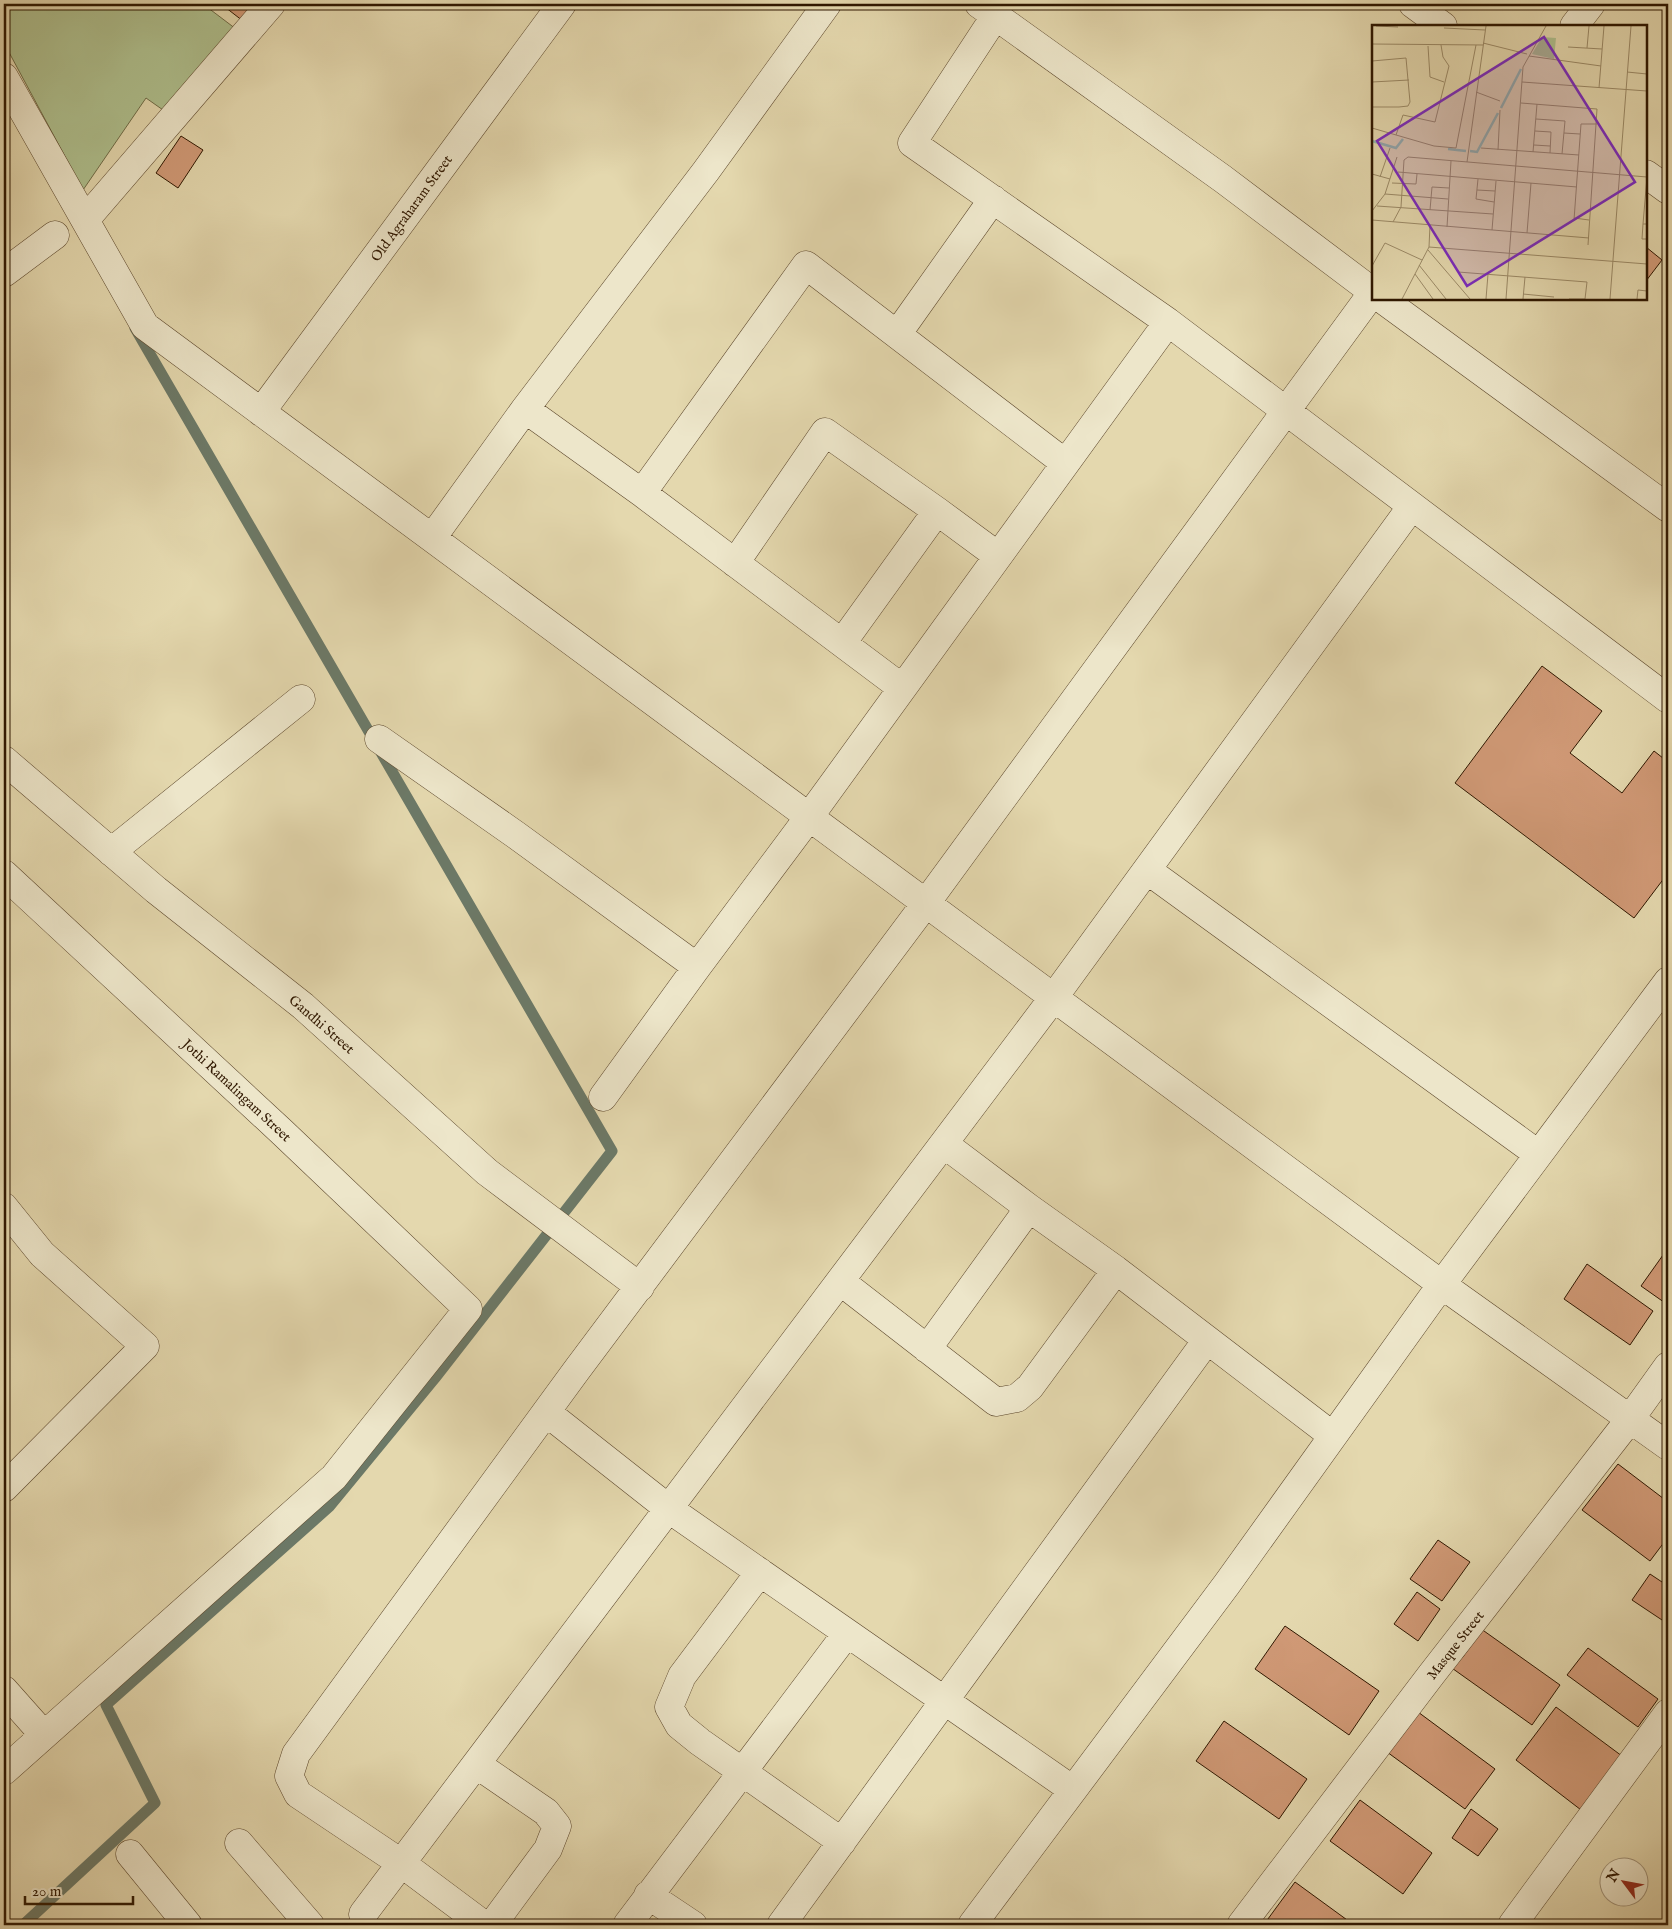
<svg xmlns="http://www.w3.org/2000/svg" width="1672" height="1929" font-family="'IM FELL English',serif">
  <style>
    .green { fill: #afc08e; stroke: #6f6c47 }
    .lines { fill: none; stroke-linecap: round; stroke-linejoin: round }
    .stream { stroke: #6c7967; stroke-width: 11 }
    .building { fill: #d19a77; stroke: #2f1700 }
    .minor-casing { stroke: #5c472c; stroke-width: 29 }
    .minor { stroke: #ede6ca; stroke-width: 28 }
    .labels { text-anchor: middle; stroke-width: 4; stroke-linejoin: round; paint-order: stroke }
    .street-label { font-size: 14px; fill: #2f1700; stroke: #ede6ca }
    .inset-river { fill: none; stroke: #95baab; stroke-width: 2.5 }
    .inset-road { fill: none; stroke: #9c8b68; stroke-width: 1 }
    .view { fill: #7b2cbf; fill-opacity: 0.15; stroke: #7b2cbf; stroke-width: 2.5 }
    .inset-edge { fill: none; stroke: #2f1700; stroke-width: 2.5 }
  </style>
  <rect width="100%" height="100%" fill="#e4d8ae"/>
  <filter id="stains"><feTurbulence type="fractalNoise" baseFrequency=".004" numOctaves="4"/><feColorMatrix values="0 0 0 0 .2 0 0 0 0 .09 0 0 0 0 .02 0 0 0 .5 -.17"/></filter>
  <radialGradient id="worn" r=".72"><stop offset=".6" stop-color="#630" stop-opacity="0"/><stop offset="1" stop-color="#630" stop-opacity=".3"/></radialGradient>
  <path class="green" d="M4,4H203L236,29L173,117L146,98L83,190L4,43Z"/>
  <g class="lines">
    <path class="stream" d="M23,1925L155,1803L106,1705L329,1507L435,1378L612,1151L135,328"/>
  </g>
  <path class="building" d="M221,4H256L243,21Z
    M181,136L203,150L178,188L156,173Z
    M1646,247L1662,260L1646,281Z
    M1542,666L1602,711L1570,753L1622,793L1654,751L1668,762V873L1634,918L1455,783Z
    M1668,1248V1305L1641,1286Z
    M1587,1264L1653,1311L1630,1345L1564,1299Z
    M1618,1464L1668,1502V1537L1650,1561L1582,1510Z
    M1438,1540L1470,1562L1442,1601L1410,1579Z
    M1650,1574L1668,1586V1624L1632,1600Z
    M1417,1592L1440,1609L1418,1641L1394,1624Z
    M1285,1626L1379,1691L1349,1735L1255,1669Z
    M1477,1626L1560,1685L1532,1725L1449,1666L1457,1655L1462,1658L1470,1647Z
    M1588,1648L1658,1699L1638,1727L1567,1675Z
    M1556,1707L1626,1759L1585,1813L1516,1760Z
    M1418,1712L1495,1769L1465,1809L1387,1752Z
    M1224,1721L1307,1779L1279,1819L1196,1761Z
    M1360,1800L1432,1853L1403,1894L1330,1841Z
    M1471,1809L1498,1829L1478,1856L1452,1838Z
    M1295,1882L1354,1925H1269L1265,1923Z"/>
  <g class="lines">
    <defs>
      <path id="minor" d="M979,4L1223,179L1373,292
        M1413,4L1443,26
        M996,15L912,143L1168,322L1668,699
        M1574,26L1591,4
        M4,77L145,326L1456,1295L1668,1446
        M1646,174L1668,190
        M85,220L271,4
        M4,273L55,235
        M1382,299L1668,508
        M898,333L993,199
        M525,409L642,493L902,688
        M261,412L562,4
        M642,493L806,265L1065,463
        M432,538L525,409L706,171L827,4
        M735,563L825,432L937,511L998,556
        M842,643L937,511
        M379,739L516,835L697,967
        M4,760L156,890L303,1006L487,1172L640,1287
        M111,852L301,699
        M1147,870L1538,1154
        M4,874L282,1132L468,1309L334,1477L4,1771
        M603,1097L697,967L809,817L1168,322
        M944,1144L1029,1208L1116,1270L1333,1436
        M4,1207L42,1254L145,1346L4,1488
        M840,1281L996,1402L1017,1398L1030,1387L1116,1270
        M927,1349L1029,1208
        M546,1412L669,1509L1073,1790
        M760,1572L682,1676L669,1707L679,1725L700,1742L842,1842
        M4,1690L44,1735
        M476,1764L546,1812L557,1826L548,1849L492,1925
        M239,1843L310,1925
        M130,1854L188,1925
        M648,1895L693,1925
        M363,1914L1054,997L1412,506
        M484,1925L401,1863L298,1794L289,1776L296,1754L576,1371L926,903L1373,292
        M627,1925L847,1633
        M781,1925L1207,1340
        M972,1925L1227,1584L1442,1284L1668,981
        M1241,1925L1431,1675L1630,1419L1668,1366
        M1512,1925L1668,1713"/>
    </defs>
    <use href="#minor" class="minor-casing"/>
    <use href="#minor" class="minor"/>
  </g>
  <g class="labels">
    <g class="street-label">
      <text transform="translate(411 208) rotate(-54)" y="5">Old Agraharam Street</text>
      <text transform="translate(322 1024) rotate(41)" y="5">Gandhi Street</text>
      <text transform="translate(237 1090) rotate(43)" y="5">Jothi Ramalingam Street</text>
      <text transform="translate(1455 1645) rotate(-52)" y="5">Masque Street</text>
    </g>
  </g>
  <g transform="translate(1372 25)">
    <rect width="275" height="275" fill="#e4d8ae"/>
    <path d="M170,12L184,13L182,34L160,29Z" fill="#afc08e"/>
    <path class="inset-river" d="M129,83L149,44M0,116L24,123L31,114M76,124L94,126M98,126L105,127L126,88"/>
    <path class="inset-road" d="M4,1L26,2M72,3L113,5M111,18L155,29M0,19L111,20M56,21L58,52L72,57M196,22L230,24M215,23L217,1M157,31L229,41M0,36L34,33L38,77L36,81L27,82H0M255,47L275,49M0,57L37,55M150,57L275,66M227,63L232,1M104,67L128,76M149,78L225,84L216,220M164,94L193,96L190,129M0,103L62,121L84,123L104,20M163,106L179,107L178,128M192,108L208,109M24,110L31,90L63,97L77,41L71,32L69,20M162,120L178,121M109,123L207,130M126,125L128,85M161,127L165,79M95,137L114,1M26,147L205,162M0,149L18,154M8,152L18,123M106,154L104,174L122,177M20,158L44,159L45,149M105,165L123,166M13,169L76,174M5,181L121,189M58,185L60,162L77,163M0,186L13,169L25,132M202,193L217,195M0,195L217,213M202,195L209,99H225M21,197L29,182L32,135L36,132L275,152M271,199L275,152M275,199H271L270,214H275M75,202L79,136M120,205L124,156M155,208L159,158M57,222L275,239M56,225L98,274M47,240L74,274M0,241L13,218L50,235M86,247L215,257L213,274H197M43,249L61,274M151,269L182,272M30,274L57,222L58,200M114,274L116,249M134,274L151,42L174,1M151,274L153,252M238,274L259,1M265,274L266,265L275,266"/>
    <path class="view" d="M172,12L263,157L95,261L5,116Z"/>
    <rect width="275" height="275" class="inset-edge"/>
  </g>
  <rect width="1672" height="1929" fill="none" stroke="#e4d8ae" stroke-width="20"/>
  <rect x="5" y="5" width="1662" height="1919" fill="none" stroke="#2f1700" stroke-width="2.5"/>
  <rect x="10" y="10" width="1652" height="1909" fill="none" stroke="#2f1700"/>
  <g transform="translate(1624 1882) rotate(302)"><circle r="24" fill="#ede6ca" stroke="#a19379"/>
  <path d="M0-4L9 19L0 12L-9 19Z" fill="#8f2418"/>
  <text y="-8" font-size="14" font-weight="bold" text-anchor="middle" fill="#2f1700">N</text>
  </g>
  <path d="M25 1896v8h108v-8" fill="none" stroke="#2f1700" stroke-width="2.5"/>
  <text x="32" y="1896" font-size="15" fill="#2f1700" stroke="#ede6ca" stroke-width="4" paint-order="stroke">20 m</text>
  <rect width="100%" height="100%" filter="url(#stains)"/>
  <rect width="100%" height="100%" fill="url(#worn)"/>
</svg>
